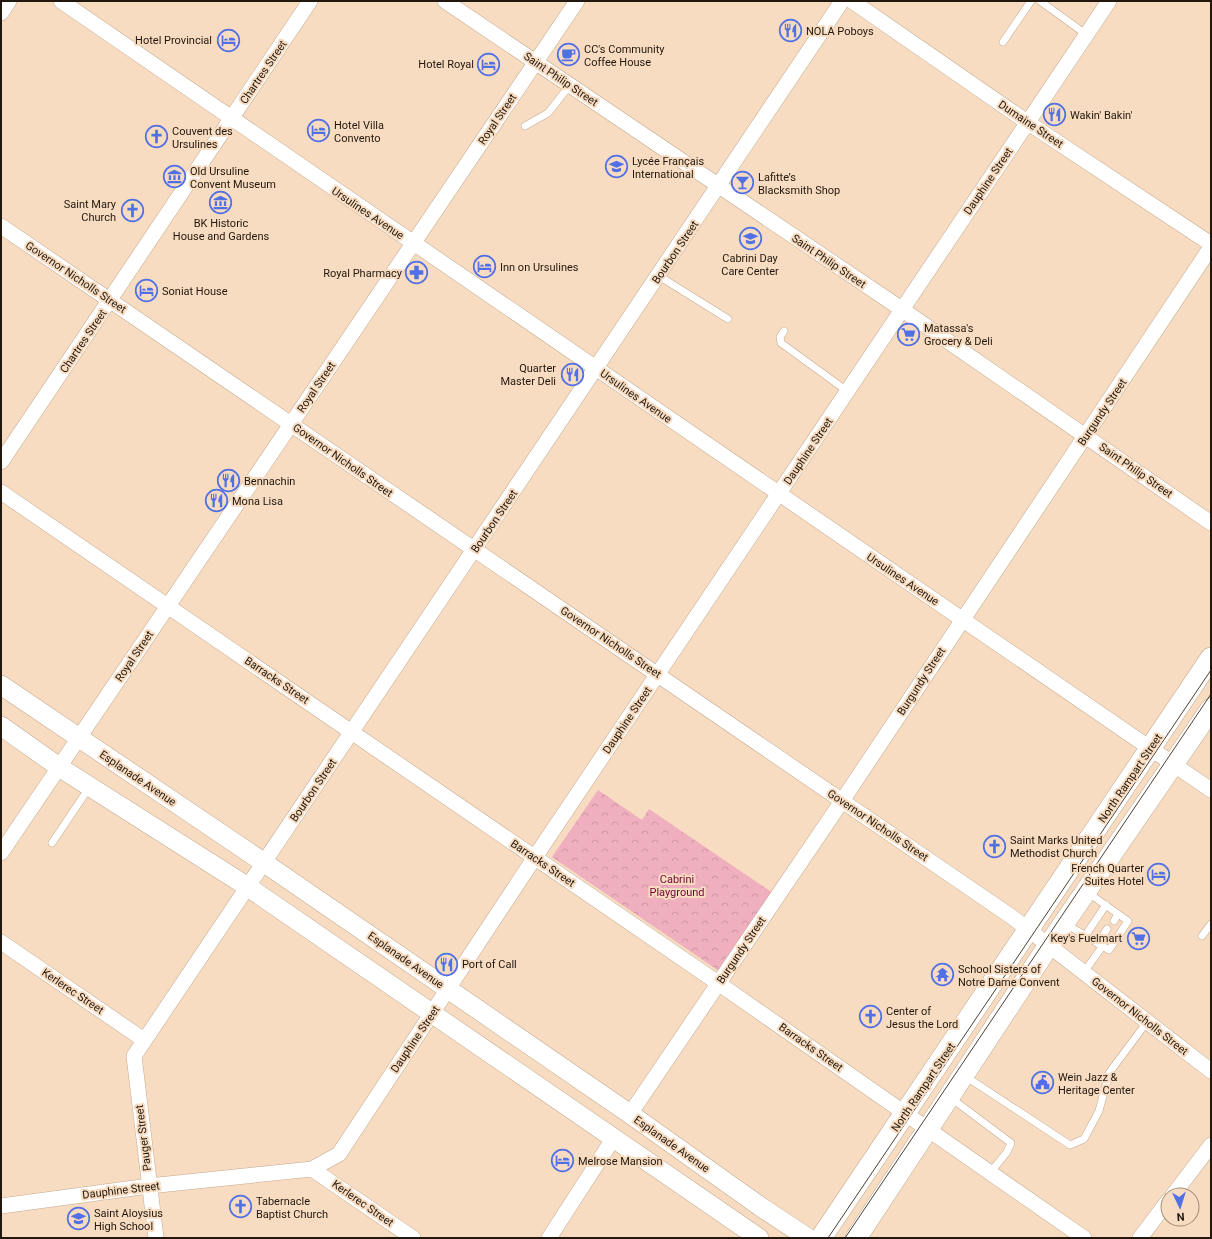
<svg xmlns="http://www.w3.org/2000/svg" width="1212" height="1239" font-family="Roboto,sans-serif">
  <style>
    .park { fill: url(#park-crowns) }
    .lines { fill: none; stroke-linecap: round; stroke-linejoin: round }
    .service-casing { stroke: #c3a98f; stroke-width: 8 }
    .minor-casing { stroke: #c3a98f; stroke-width: 16 }
    .tertiary-casing { stroke: #c3a98f; stroke-width: 20 }
    .secondary-casing { stroke: #c3a98f; stroke-width: 22 }
    .service { stroke: #fff; stroke-width: 7 }
    .minor { stroke: #fff; stroke-width: 15 }
    .tertiary { stroke: #fff; stroke-width: 19 }
    .secondary { stroke: #fff; stroke-width: 21 }
    .tram { stroke: #4e4033; stroke-width: 1 }
    .labels { text-anchor: middle; stroke-width: 4; stroke-linejoin: round; paint-order: stroke }
    .poi-label { font-size: 11px; fill: #21170d; stroke: #f7dcc1; text-anchor: start }
    .street-label { font-size: 11px; fill: #21170d; stroke: #f7dcc1 }
    .park-label { font-size: 11px; fill: #740235; stroke: #f7dcc1 }
  </style>
  <defs>
    <pattern id="park-crowns" width="20" height="18" patternUnits="userSpaceOnUse"><rect width="20" height="18" fill="#f0afbe"/><path d="M2 6a3 3 0 1 1 6 0M12 15a3 3 0 1 1 6 0" fill="none" stroke="#ce96a2"/></pattern>
  </defs>
  <rect width="100%" height="100%" fill="#f7dcc1"/>
  <path class="park" d="M598,790L642,820L649,809L773,893L719,971L552,857Z"/>
  <g class="lines">
    <defs>
      <path id="service" d="M1040,1L1087,35
        M1003,42L1031,1
        M525,126L548,113L570,85
        M659,276L728,319
        M784,331L780,337L781,343L847,391
        M52,843L89,788
        M1114,921L1118,914
        M1066,924L1109,950L1128,921L1087,892
        M1085,936L1106,905
        M1202,936L1211,924
        M1098,944L1107,929
        M1084,972L1102,947
        M965,1076L1070,1145L1084,1139L1099,1111L1109,1073L1147,1022
        M951,1098L1011,1143L1007,1152L990,1173"/>
      <path id="minor" d="M61,1L1211,790
        M445,1L897,306L1211,523
        M852,1L1027,122L1211,244
        M1,13L9,1
        M1,226L1012,917L1211,1071
        M1,462L310,1
        M1,492L718,983L1084,1238
        M1,853L577,1
        M1,942L144,1040
        M630,1114L842,801L1211,247
        M312,1169L413,1238
        M1173,1195L1211,1145
        M1,1206L149,1186L312,1169L339,1154L535,857L1109,1
        M156,1238L134,1056L842,1
        M549,1238L613,1139
        M1140,1238L1168,1201"/>
      <path id="tertiary" d="M1,685L263,862L630,1114L761,1207L808,1238
        M1,726L59,767L248,887L759,1238"/>
      <path id="secondary" d="M821,1238L1211,658
        M856,1238L1049,945L1211,709"/>
    </defs>
    <use href="#service" class="service-casing"/>
    <use href="#minor" class="minor-casing"/>
    <use href="#tertiary" class="tertiary-casing"/>
    <use href="#secondary" class="secondary-casing"/>
    <use href="#service" class="service"/>
    <use href="#minor" class="minor"/>
    <use href="#tertiary" class="tertiary"/>
    <use href="#secondary" class="secondary"/>
    <path class="tram" d="M828,1238L1211,670
      M845,1238L1211,694"/>
  </g>
  <defs>
    <symbol id="restaurant-ring" viewBox="-11 -11 22 22"><circle r="9.5" fill="#f7dcc1" stroke="#5270e5" stroke-width="1.5"/><path d="M-5-6h1v4h1v-4h1v4h1v-4h1v5L-1.5 .5V6h-2V.5L-5-1ZM5-6V6H3V1.5H1.5Q1.5-4 5-6Z" fill="#5270e5"/></symbol>
    <symbol id="hotel-ring" viewBox="-11 -11 22 22"><circle r="9.5" fill="#f7dcc1" stroke="#5270e5" stroke-width="1.5"/><path d="M-6-4.5h1.5V1H6V5H4.5V3h-9V5H-6ZM-4 0a1.8 1.8 0 1 1 3.6 0ZM.5 0V-2.5h3Q6-2.5 6 0Z" fill="#5270e5"/></symbol>
    <symbol id="cafe-ring" viewBox="-11 -11 22 22"><circle r="9.5" fill="#f7dcc1" stroke="#5270e5" stroke-width="1.5"/><path d="M-5.5-4.5H6V0H3Q3 3.5 0 3.5H-2.5Q-5.5 3.5-5.5 0ZM3-3.2v2h1.7v-2ZM-6 4.5H4V6H-6Z" fill="#5270e5"/></symbol>
    <symbol id="church-ring" viewBox="-11 -11 22 22"><circle r="9.5" fill="#f7dcc1" stroke="#5270e5" stroke-width="1.5"/><path d="M-1.2-6h2.4v3.5h3.3v2.4h-3.3V6h-2.4V-.1h-3.3v-2.4h3.3Z" fill="#5270e5"/></symbol>
    <symbol id="school-ring" viewBox="-11 -11 22 22"><circle r="9.5" fill="#f7dcc1" stroke="#5270e5" stroke-width="1.5"/><path d="M0-5L7-2L0 1L-7-2ZM-4 1L0 2.5L4 1V4Q0 6-4 4Z" fill="#5270e5"/></symbol>
    <symbol id="museum-ring" viewBox="-11 -11 22 22"><circle r="9.5" fill="#f7dcc1" stroke="#5270e5" stroke-width="1.5"/><path d="M0-6L6-3V-2H-6V-3ZM-5-1h2V3h-2ZM-1-1h2V3h-2ZM3-1h2V3H3ZM-6 4H6V6H-6Z" fill="#5270e5"/></symbol>
    <symbol id="bar-ring" viewBox="-11 -11 22 22"><circle r="9.5" fill="#f7dcc1" stroke="#5270e5" stroke-width="1.5"/><path d="M-6-5H6L.8 .8V4.5H3.5V6h-7V4.5H-.8V.8Z" fill="#5270e5"/></symbol>
    <symbol id="pharmacy-ring" viewBox="-11 -11 22 22"><circle r="9.5" fill="#f7dcc1" stroke="#5270e5" stroke-width="1.5"/><path d="M-2-6h4v4h4v4h-4v4h-4v-4h-4v-4h4Z" fill="#5270e5"/></symbol>
    <symbol id="supermarket-ring" viewBox="-11 -11 22 22"><circle r="9.5" fill="#f7dcc1" stroke="#5270e5" stroke-width="1.5"/><path d="M-6-5.5h2.5l.6 2H6L4.5 2H-2.5L-4.4-4H-6ZM-1.5 3.2a1.3 1.3 0 1 0 .1 0ZM3 3.2a1.3 1.3 0 1 0 .1 0Z" fill="#5270e5"/></symbol>
    <symbol id="temple-ring" viewBox="-11 -11 22 22"><circle r="9.5" fill="#f7dcc1" stroke="#5270e5" stroke-width="1.5"/><path d="M0-6L5-2H3V0L6.5 2.5H4V6H1.5V3h-3V6H-4V2.5H-6.5L-3 0V-2H-5Z" fill="#5270e5"/></symbol>
    <symbol id="civic-ring" viewBox="-11 -11 22 22"><circle r="9.5" fill="#f7dcc1" stroke="#5270e5" stroke-width="1.5"/><path d="M-.6-6.5H3V-4.5H.6V-3L4-1V1h2V6H-6V1h2V-1L-.6-3ZM-1.2 2.5V6h2.4V2.5Z" fill="#5270e5"/></symbol>
  </defs>
  <g fill-rule="evenodd">
    <use href="#restaurant-ring" x="778" y="18" width="25" height="25"/>
    <use href="#hotel-ring" x="216" y="28" width="25" height="25"/>
    <use href="#cafe-ring" x="556" y="42" width="25" height="25"/>
    <use href="#hotel-ring" x="476" y="52" width="25" height="25"/>
    <use href="#restaurant-ring" x="1042" y="102" width="25" height="25"/>
    <use href="#hotel-ring" x="306" y="118" width="25" height="25"/>
    <use href="#church-ring" x="144" y="124" width="25" height="25"/>
    <use href="#school-ring" x="604" y="154" width="25" height="25"/>
    <use href="#museum-ring" x="162" y="164" width="25" height="25"/>
    <use href="#bar-ring" x="730" y="170" width="25" height="25"/>
    <use href="#museum-ring" x="208" y="190" width="25" height="25"/>
    <use href="#church-ring" x="120" y="198" width="25" height="25"/>
    <use href="#school-ring" x="738" y="226" width="25" height="25"/>
    <use href="#hotel-ring" x="472" y="254" width="25" height="25"/>
    <use href="#pharmacy-ring" x="404" y="260" width="25" height="25"/>
    <use href="#hotel-ring" x="134" y="278" width="25" height="25"/>
    <use href="#supermarket-ring" x="896" y="322" width="25" height="25"/>
    <use href="#restaurant-ring" x="560" y="362" width="25" height="25"/>
    <use href="#restaurant-ring" x="216" y="468" width="25" height="25"/>
    <use href="#restaurant-ring" x="204" y="488" width="25" height="25"/>
    <use href="#church-ring" x="982" y="834" width="25" height="25"/>
    <use href="#hotel-ring" x="1146" y="862" width="25" height="25"/>
    <use href="#supermarket-ring" x="1126" y="926" width="25" height="25"/>
    <use href="#restaurant-ring" x="434" y="952" width="25" height="25"/>
    <use href="#temple-ring" x="930" y="962" width="25" height="25"/>
    <use href="#church-ring" x="858" y="1004" width="25" height="25"/>
    <use href="#civic-ring" x="1030" y="1070" width="25" height="25"/>
    <use href="#hotel-ring" x="550" y="1148" width="25" height="25"/>
    <use href="#church-ring" x="228" y="1194" width="25" height="25"/>
    <use href="#school-ring" x="66" y="1206" width="25" height="25"/>
  </g>
  <g class="labels">
    <g class="poi-label">
      <text x="806" y="35">NOLA Poboys</text>
      <text x="212" y="44" text-anchor="end">Hotel Provincial</text>
      <text x="584" y="53">CC's Community<tspan x="584" dy="13">Coffee House</tspan></text>
      <text x="474" y="68" text-anchor="end">Hotel Royal</text>
      <text x="1070" y="119">Wakin' Bakin'</text>
      <text x="334" y="129">Hotel Villa<tspan x="334" dy="13">Convento</tspan></text>
      <text x="172" y="135">Couvent des<tspan x="172" dy="13">Ursulines</tspan></text>
      <text x="632" y="165">Lycée Français<tspan x="632" dy="13">International</tspan></text>
      <text x="190" y="175">Old Ursuline<tspan x="190" dy="13">Convent Museum</tspan></text>
      <text x="758" y="181">Lafitte’s<tspan x="758" dy="13">Blacksmith Shop</tspan></text>
      <text x="116" y="208" text-anchor="end">Saint Mary<tspan x="116" dy="13">Church</tspan></text>
      <text x="221" y="227" text-anchor="middle">BK Historic<tspan x="221" dy="13">House and Gardens</tspan></text>
      <text x="750" y="262" text-anchor="middle">Cabrini Day<tspan x="750" dy="13">Care Center</tspan></text>
      <text x="500" y="271">Inn on Ursulines</text>
      <text x="402" y="277" text-anchor="end">Royal Pharmacy</text>
      <text x="162" y="295">Soniat House</text>
      <text x="924" y="332">Matassa's<tspan x="924" dy="13">Grocery &amp; Deli</tspan></text>
      <text x="556" y="372" text-anchor="end">Quarter<tspan x="556" dy="13">Master Deli</tspan></text>
      <text x="244" y="485">Bennachin</text>
      <text x="232" y="505">Mona Lisa</text>
      <text x="1010" y="844">Saint Marks United<tspan x="1010" dy="13">Methodist Church</tspan></text>
      <text x="1144" y="872" text-anchor="end">French Quarter<tspan x="1144" dy="13">Suites Hotel</tspan></text>
      <text x="1122" y="942" text-anchor="end">Key's Fuelmart</text>
      <text x="462" y="968">Port of Call</text>
      <text x="958" y="973">School Sisters of<tspan x="958" dy="13">Notre Dame Convent</tspan></text>
      <text x="886" y="1015">Center of<tspan x="886" dy="13">Jesus the Lord</tspan></text>
      <text x="1058" y="1081">Wein Jazz &amp;<tspan x="1058" dy="13">Heritage Center</tspan></text>
      <text x="578" y="1165">Melrose Mansion</text>
      <text x="256" y="1205">Tabernacle<tspan x="256" dy="13">Baptist Church</tspan></text>
      <text x="94" y="1217">Saint Aloysius<tspan x="94" dy="13">High School</tspan></text>
    </g>
    <g class="street-label">
      <text transform="translate(263 72) rotate(-56)" y="4">Chartres Street</text>
      <text transform="translate(561 79) rotate(34)" y="4">Saint Philip Street</text>
      <text transform="translate(497 119) rotate(-56)" y="4">Royal Street</text>
      <text transform="translate(1031 124) rotate(34)" y="4">Dumaine Street</text>
      <text transform="translate(988 181) rotate(-56)" y="4">Dauphine Street</text>
      <text transform="translate(368 213) rotate(34)" y="4">Ursulines Avenue</text>
      <text transform="translate(675 252) rotate(-56)" y="4">Bourbon Street</text>
      <text transform="translate(829 261) rotate(34)" y="4">Saint Philip Street</text>
      <text transform="translate(76 277) rotate(34)" y="4">Governor Nicholls Street</text>
      <text transform="translate(83 341) rotate(-56)" y="4">Chartres Street</text>
      <text transform="translate(316 387) rotate(-56)" y="4">Royal Street</text>
      <text transform="translate(636 396) rotate(35)" y="4">Ursulines Avenue</text>
      <text transform="translate(1102 412) rotate(-56)" y="4">Burgundy Street</text>
      <text transform="translate(808 451) rotate(-56)" y="4">Dauphine Street</text>
      <text transform="translate(343 460) rotate(35)" y="4">Governor Nicholls Street</text>
      <text transform="translate(1136 470) rotate(35)" y="4">Saint Philip Street</text>
      <text transform="translate(494 521) rotate(-56)" y="4">Bourbon Street</text>
      <text transform="translate(903 579) rotate(34)" y="4">Ursulines Avenue</text>
      <text transform="translate(611 642) rotate(34)" y="4">Governor Nicholls Street</text>
      <text transform="translate(134 656) rotate(-56)" y="4">Royal Street</text>
      <text transform="translate(277 680) rotate(34)" y="4">Barracks Street</text>
      <text transform="translate(921 681) rotate(-57)" y="4">Burgundy Street</text>
      <text transform="translate(627 720) rotate(-56)" y="4">Dauphine Street</text>
      <text transform="translate(138 778) rotate(34)" y="4">Esplanade Avenue</text>
      <text transform="translate(1130 778) rotate(-56)" y="4">North Rampart Street</text>
      <text transform="translate(313 790) rotate(-56)" y="4">Bourbon Street</text>
      <text transform="translate(878 825) rotate(34)" y="4">Governor Nicholls Street</text>
      <text transform="translate(543 863) rotate(34)" y="4">Barracks Street</text>
      <text transform="translate(741 950) rotate(-56)" y="4">Burgundy Street</text>
      <text transform="translate(406 960) rotate(35)" y="4">Esplanade Avenue</text>
      <text transform="translate(73 991) rotate(34)" y="4">Kerlerec Street</text>
      <text transform="translate(1140 1016) rotate(38)" y="4">Governor Nicholls Street</text>
      <text transform="translate(415 1039) rotate(-56)" y="4">Dauphine Street</text>
      <text transform="translate(811 1047) rotate(35)" y="4">Barracks Street</text>
      <text transform="translate(923 1087) rotate(-56)" y="4">North Rampart Street</text>
      <text transform="translate(143 1138) rotate(-97)" y="4">Pauger Street</text>
      <text transform="translate(672 1144) rotate(35)" y="4">Esplanade Avenue</text>
      <text transform="translate(121 1190) rotate(-7)" y="4">Dauphine Street</text>
      <text transform="translate(363 1203) rotate(35)" y="4">Kerlerec Street</text>
    </g>
    <g class="park-label">
      <text x="677" y="883">Cabrini<tspan x="677" dy="13">Playground</tspan></text>
    </g>
  </g>
  <rect width="1212" height="1239" fill="none" stroke="#21170d" stroke-width="4"/>
  <g transform="translate(1180 1207) rotate(176)"><circle r="19" fill="#f7dcc1" stroke="#a18d79"/>
  <path d="M0-3L7 15L0 10L-7 15Z" fill="#5270e5"/>
  <text y="-6" font-size="11" font-weight="bold" text-anchor="middle" fill="#21170d">N</text>
  </g>
</svg>
